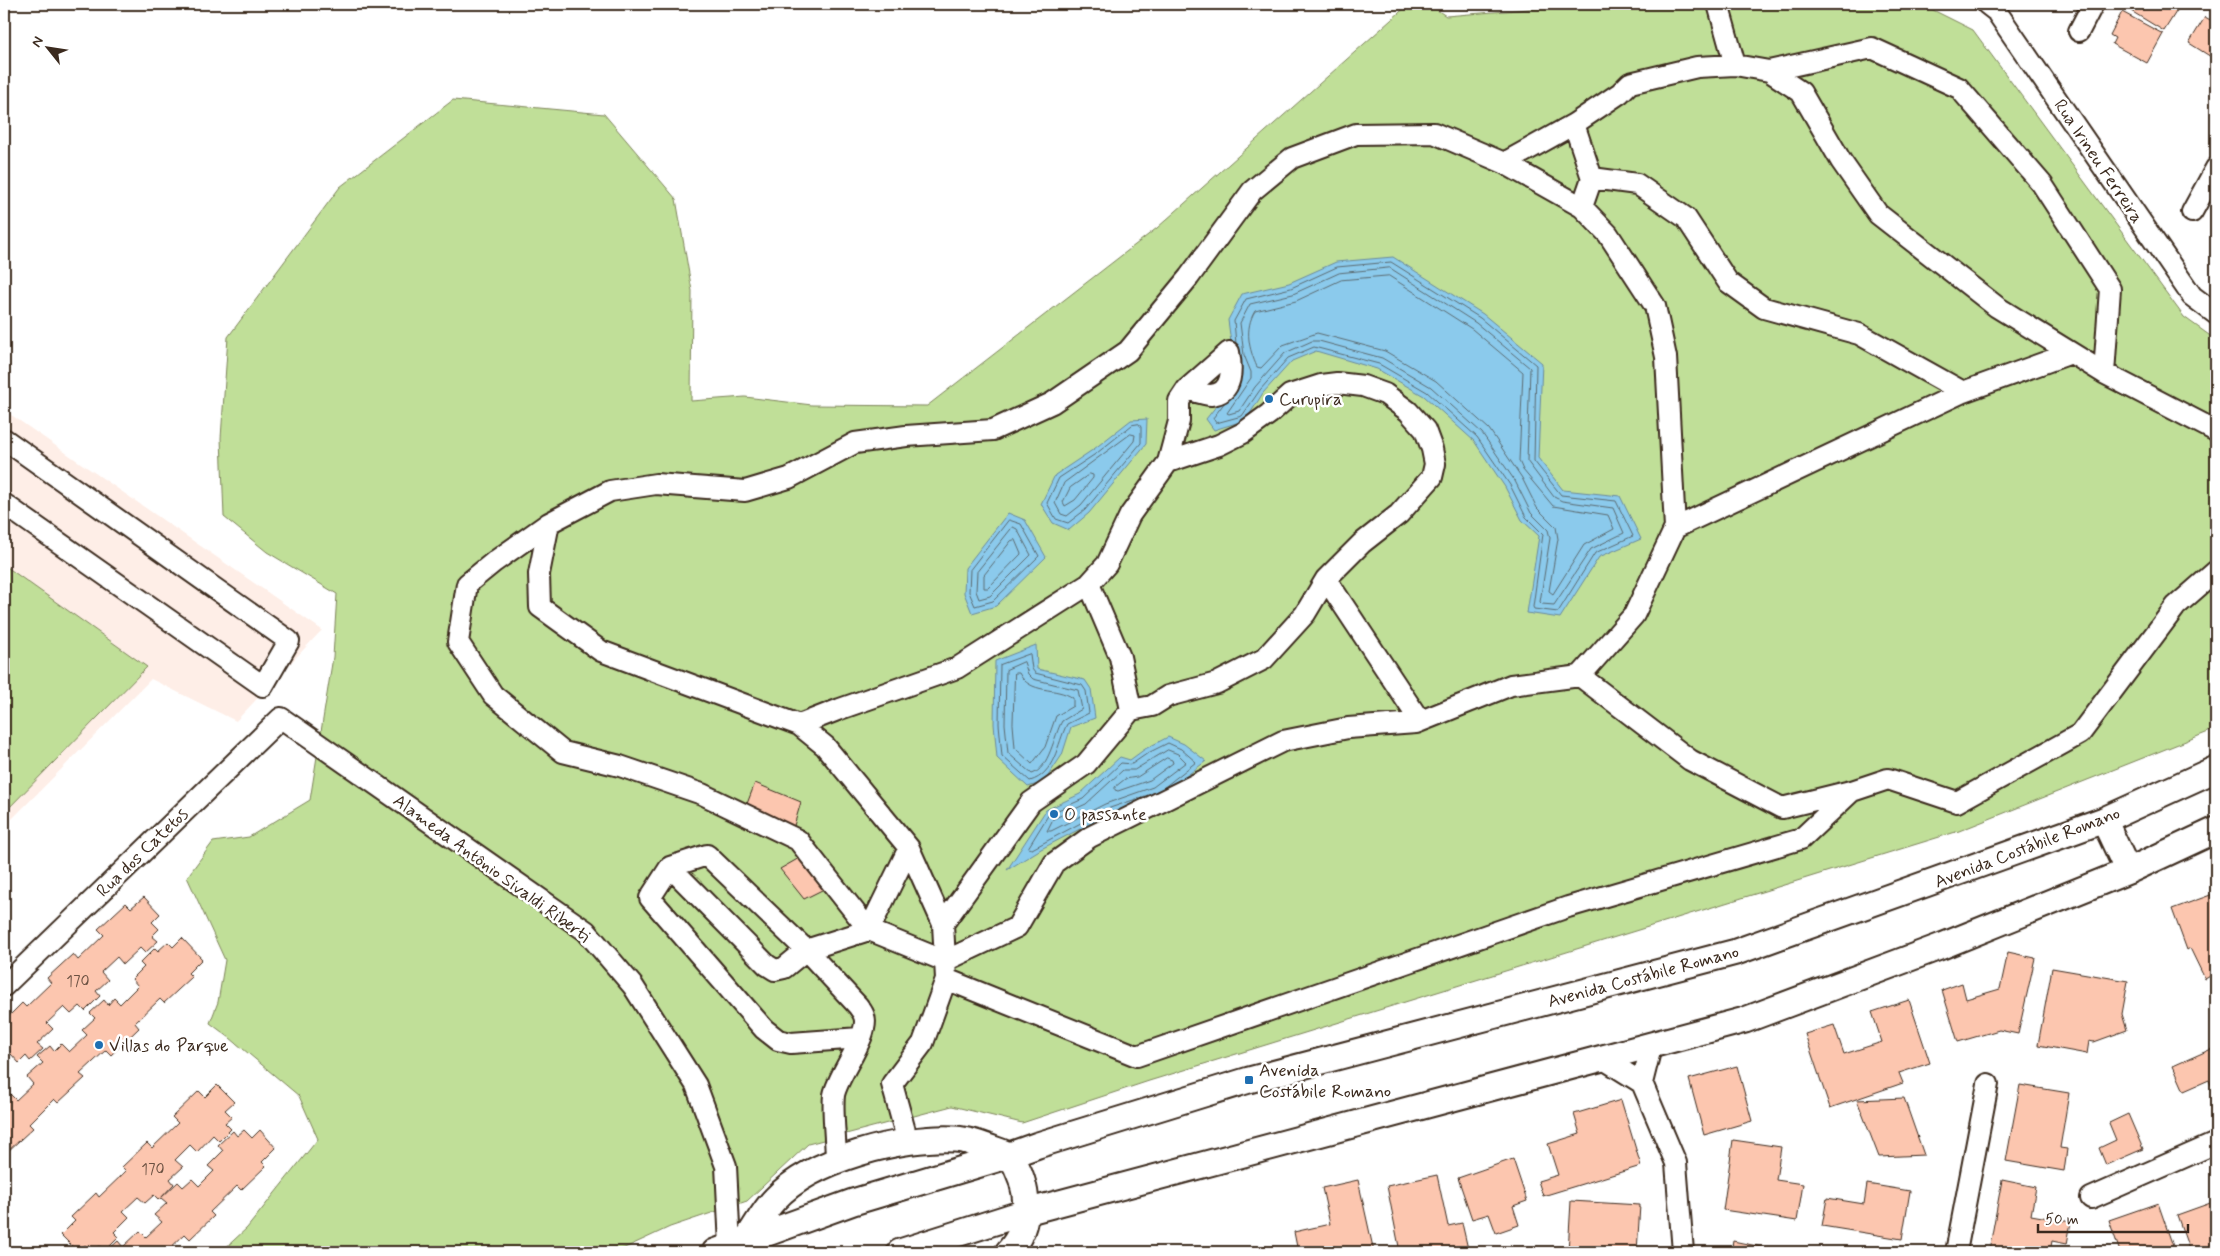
<svg xmlns="http://www.w3.org/2000/svg" width="2220" height="1256" font-family="Mynerve,sans-serif">
  <style>
    .built { fill: #feeee7 }
    .green { fill: #c0df98; stroke: #7e845b }
    .water { fill: #8bcaec; stroke: #6b8a9a }
    .lines { fill: none; stroke-linecap: round; stroke-linejoin: round }
    .shore { stroke: #5b6a70; stroke-width: 1 }
    .building { fill: #fcc6af; stroke: #3b2a1e }
    .minor-casing { stroke: #3b2a1e; stroke-width: 24 }
    .major-casing { stroke: #3b2a1e; stroke-width: 29 }
    .minor { stroke: #fff; stroke-width: 20 }
    .major { stroke: #fff; stroke-width: 25 }
    .poi-dot { fill: #1f6fb2; stroke: #fff; stroke-width: 2 }
    .labels { text-anchor: middle; stroke-width: 5; stroke-linejoin: round; paint-order: stroke }
    .number-label { font-size: 15px; fill: #6b5142 }
    .street-label { font-size: 18px; fill: #3b2a1e; stroke: #fff }
    .poi-label { font-size: 18px; fill: #3b2a1e; stroke: #fff; text-anchor: start }
  </style>
  <rect width="100%" height="100%" fill="#fff"/>
  <filter id="ink" filterUnits="userSpaceOnUse"><feTurbulence type="fractalNoise" baseFrequency=".02" numOctaves="2"/><feDisplacementMap in="SourceGraphic" scale="10" xChannelSelector="R" yChannelSelector="G"/><feConvolveMatrix kernelMatrix="1 2 1 2 8 2 1 2 1" color-interpolation-filters="sRGB"/></filter>
  <g filter="url(#ink)">
    <path class="built" d="M4,410L322,630L236,721L151,679L4,827Z"/>
    <path class="green" d="M1409,4H1428L1446,16L1589,4H1921L1973,30L2184,317L2216,340V729L1959,831L1149,1081L1022,1123L952,1106L808,1144L747,1201L670,1227L616,1252H221L247,1228L318,1139L299,1096L230,1038L210,1023L218,1002L225,960L187,877L213,842L249,837L310,800L333,657L337,594L267,552L224,517L221,438L228,337L340,187L453,100L604,114L676,199L692,291L691,401L745,397L812,405L927,406L1157,228Z
      M4,565L147,667L4,813Z"/>
    <path class="water" d="M1393,257L1483,314L1542,363L1538,458L1563,490L1620,496L1641,539L1599,557L1560,618L1527,613L1539,536L1522,520L1505,487L1474,441L1424,396L1377,369L1316,351L1292,361L1263,393L1246,420L1214,430L1206,419L1240,376L1233,358L1228,320L1242,294L1289,283L1336,262Z
      M1147,419L1146,444L1089,513L1069,530L1053,523L1041,504L1055,475L1094,449L1131,420Z
      M1008,513L1025,520L1046,557L996,606L972,613L964,593L965,568Z
      M1036,645L1037,669L1085,680L1091,689L1095,718L1071,727L1062,755L1044,782L1028,787L997,758L994,724L995,661Z
      M1168,737L1184,744L1206,761L1159,797L1109,814L1041,849L1007,870L1046,810L1080,794L1120,757L1130,760L1145,749Z"/>
    <g class="lines">
      <path class="shore" d="M1390,268L1476,323L1530,368L1527,461L1554,497L1562,501L1613,508L1624,533L1591,549L1554,605L1542,604L1540,602L1550,538L1548,530L1531,513L1515,481L1482,433L1431,387L1382,358L1319,341H1312L1285,353L1255,387L1239,411L1229,414L1227,413L1251,378V372L1244,355L1240,323L1250,304L1293,294L1339,273Z
        M1389,276L1472,329L1523,372L1519,461L1523,470L1553,506L1608,515L1614,529L1584,545L1553,594L1549,591L1558,539L1556,527L1537,508L1522,478L1489,429L1436,381L1385,351L1317,333L1283,345L1261,368L1257,367C1249,349 1244,329 1255,311L1296,301L1341,280Z
        M1225,402L1213,418L1216,423L1242,416L1260,390L1288,358L1314,347L1379,364L1427,392L1477,437L1510,485L1526,517L1543,534L1533,607L1534,609L1558,612L1595,553L1633,536L1616,501L1561,495L1534,461L1536,365L1480,318L1391,262L1337,267L1291,288L1246,299L1234,321L1236,344
        M1139,424L1141,427V443L1085,510L1068,523L1056,519L1047,503L1059,478L1097,453L1132,425Z
        M1131,434L1135,435L1134,441L1081,505L1067,516L1061,514L1055,503L1064,483Z
        M1090,474L1093,475V478L1075,500L1065,506L1063,502L1070,488Z
        M1009,520L1021,524L1039,556L993,601L975,606L969,592L970,570Z
        M1013,527L1017,529L1031,555L990,596L979,599L976,591L977,572Z
        M1015,540L1021,554L988,588H984V575L1011,541Z
        M1030,654L1032,669L1035,673L1082,685L1086,691L1089,713L1067,724C1057,744 1055,774 1030,781L1002,756L999,724L1000,665Z
        M1024,662L1028,674L1033,679L1078,690L1082,709L1062,721C1054,735 1049,769 1032,774L1008,753L1005,724L1006,670Z
        M1015,673H1019C1030,695 1056,686 1073,698V706L1056,716L1045,747L1032,764L1015,748L1013,724Z
        M1168,750L1178,754L1186,762L1153,787L1105,804L1051,831H1047L1053,819L1086,804L1123,770H1134Z
        M1167,758L1172,760L1173,763L1150,780L1118,791L1115,790V787L1125,779L1137,777Z
        M1148,795L1107,809L1032,849L1028,848L1049,814L1083,799L1121,763L1132,764L1148,753L1168,743L1181,749L1196,762L1162,789"/>
    </g>
    <path class="building" d="M2135,4H2181L2164,31L2131,11Z
      M2210,4H2216V13L2208,8Z
      M2122,12L2163,34L2147,63L2112,44L2115,38L2110,35Z
      M2205,17L2216,23V60L2189,43Z
      M755,783L801,802L793,829L745,809Z
      M801,857L824,889L804,899L780,869Z
      M2216,893V973L2205,979L2190,948L2187,950L2172,909Z
      M144,897L160,914L152,922L159,929L152,936L158,941L145,953L140,948L123,964L117,957L101,972L108,980L96,991L100,996L85,1011L80,1006L71,1014L64,1007L47,1023L53,1029L37,1044L43,1049L30,1061L26,1056L19,1063L11,1054L4,1061V1021L22,1003L26,1007L51,983L47,978L73,954L78,960L104,935L98,929L126,903L131,908Z
      M182,938L202,959L188,973L192,977L164,1003L160,999L135,1023L139,1028L111,1055L106,1050L80,1074L85,1078L58,1103L54,1099L29,1124L33,1128L7,1152L4,1149V1098L9,1093L16,1100L33,1084L27,1077L43,1063L37,1057L50,1046L54,1051L61,1044L69,1052L87,1035L82,1030L95,1018L90,1013L104,1000L108,1005L114,998L120,1004L138,986L132,979L144,967L140,963L155,948L158,951L168,942L173,947Z
      M2008,952L2035,958L2018,1034L1999,1030L1958,1042L1942,990L1962,983L1966,999L2000,989Z
      M2052,968L2128,981L2122,1014L2127,1030L2094,1042L2089,1041L2087,1054L2038,1045Z
      M1909,1000L1930,1063L1899,1073L1903,1083L1830,1108L1805,1034L1834,1025L1844,1054L1882,1042L1872,1012Z
      M2216,1047V1097L2209,1080L2184,1091L2173,1066Z
      M1737,1066L1752,1121L1704,1135L1689,1079Z
      M217,1085L234,1102L225,1110L232,1117L225,1123L231,1129L219,1141L213,1135L197,1152L190,1145L175,1160L183,1167L170,1179L174,1184L159,1200L154,1195L145,1203L138,1197L123,1211L129,1217L114,1232L119,1237L105,1251L100,1246L92,1252L85,1245L78,1252L61,1235L75,1221L71,1217L96,1193L99,1197L126,1171L122,1167L147,1143L152,1148L178,1123L172,1117L199,1091L205,1097Z
      M2020,1085L2069,1093L2060,1148L2067,1149L2064,1171L2006,1161Z
      M1904,1098L1924,1155L1879,1157L1857,1100Z
      M1621,1100L1641,1166L1543,1196L1538,1181L1558,1175L1548,1144L1580,1134L1574,1114Z
      M2128,1114L2143,1149L2106,1165L2099,1148L2116,1140L2109,1123Z
      M244,1130L252,1138L260,1130L276,1148L262,1162L266,1166L241,1190L237,1186L210,1212L214,1216L190,1239L185,1234L166,1252H106L118,1241L123,1247L140,1231L146,1237L162,1222L154,1215L167,1203L161,1198L178,1182L183,1187L192,1179L199,1186L214,1171L208,1166L223,1151L218,1145L233,1131L237,1136Z
      M1733,1140L1781,1147L1776,1180L1803,1184L1797,1221L1723,1210Z
      M1513,1159L1527,1201L1513,1206L1519,1225L1496,1233L1489,1214L1472,1219L1458,1178Z
      M1437,1175L1448,1226L1462,1223L1468,1249L1454,1252H1400L1387,1186Z
      M1358,1180L1374,1252H1298L1294,1232L1330,1224L1322,1188Z
      M2002,1180L2036,1187L2031,1215L2071,1222L2067,1244L2052,1241L2050,1252L1989,1251Z
      M1867,1184L1910,1191L1902,1239L1822,1226L1827,1198L1864,1204Z
      M1571,1201L1640,1205L1637,1252H1568Z
      M2216,1201V1252H2190L2177,1215Z
      M2158,1203L2175,1252H2120L2109,1220Z
      M1733,1241L1776,1250V1252H1731Z"/>
    <g class="lines">
      <defs>
        <path id="minor" d="M1987,4L1996,11L2192,296L2216,314
          M2079,31L2093,4
          M1735,65L1769,71L1872,48L1959,88L2042,184L2110,289L2104,373L2216,431
          M1769,71L1801,92L1841,161L1878,214L1997,307L2104,373
          M1574,124L1592,178L1582,207
          M1504,163L1574,124L1620,93L1630,83L1697,67L1735,65L1718,4
          M1592,178L1637,184L1686,218L1728,282L1764,308L1859,334L1963,392L2071,353
          M2192,212L2216,168
          M1337,383L1363,386L1385,394L1408,411L1425,430L1432,449L1435,464L1432,477L1399,514L1362,543L1326,579L1305,614L1264,659L1217,683L1168,696L1152,706L1131,710L1120,657L1089,584L1107,564L1130,515L1168,462L1219,445L1243,433L1269,414L1290,395L1321,385Z
          M4,439L289,641L263,686L4,504
          M1168,462L1179,421V401L1187,389L1229,352C1232,368 1234,393 1211,395C1204,395 1194,391 1187,389
          M549,523L494,562L467,584L458,642L493,695L563,752L620,766L702,794L798,840L869,930L945,961L1017,927L1054,863L1090,837L1283,741L1348,728L1416,723L1511,685L1580,676L1634,615L1675,528L1666,357L1655,306L1608,234L1582,207L1504,163L1434,133L1356,134L1292,158L1252,191L1189,277L1128,351L1052,403L993,430L906,436L855,443L789,478L745,491L656,484L610,491L549,523L539,574L540,607L601,651L799,725
          M1675,528L1963,392
          M1326,579L1420,721
          M1089,584L957,668L840,709L799,725L825,746L909,848L943,924L1031,802L1086,764L1131,710
          M1580,676L1690,760L1782,808L1851,791
          M670,867L767,965L775,970L784,968L806,950L869,930L909,848
          M946,979L1137,1056L1568,907L1801,839L1852,791L1888,779L1957,802L2080,734L2176,606L2216,571
          M4,986L281,718L586,931L633,986L696,1085L726,1166L730,1246
          M1602,1058L1642,1083L1676,1163L1683,1252
          M1642,1083L1652,1043
          M908,1142L892,1084L923,1043L946,979L943,924
          M836,1161C836,1142 832,1111 834,1095C838,1074 871,1034 864,1016C863,1012 860,1009 858,1006L806,950L707,855L670,867L650,898L764,1029L778,1040L791,1043L860,1038
          M2091,1198L2216,1143
          M1956,1252L1988,1084"/>
        <path id="major" d="M2104,820L2128,871
          M747,1239C756,1226 764,1210 775,1199C812,1159 902,1136 955,1139C973,1140 992,1149 1010,1155C1029,1185 1034,1224 1008,1252
          M715,1252L853,1202L1010,1155L1038,1145L1249,1080L1736,952L2104,820L2216,769
          M900,1252L1026,1212L1745,1020L1942,946L2128,871L2216,830"/>
      </defs>
      <use href="#minor" class="minor-casing"/>
      <use href="#major" class="major-casing"/>
      <use href="#minor" class="minor"/>
      <use href="#major" class="major"/>
    </g>
  </g>
  <g class="poi-dot">
    <circle cx="1269" cy="399" r="5"/>
    <circle cx="1054" cy="814" r="5"/>
    <circle cx="99" cy="1045" r="5"/>
    <rect x="1244" y="1075" width="10" height="10" rx="2.5"/>
  </g>
  <g class="labels">
    <g class="number-label">
      <text x="78" y="986">170</text>
      <text x="153" y="1174">170</text>
    </g>
    <g class="street-label">
      <text transform="translate(2099 161) rotate(56)" y="6">Rua Irineu Ferreira</text>
      <text transform="translate(2027 847) rotate(-21)" y="6">Avenida Costábile Romano</text>
      <text transform="translate(142 852) rotate(-44)" y="6">Rua dos Catetos</text>
      <text transform="translate(492 868) rotate(36)" y="6">Alameda Antônio Sivaldi Riberti</text>
      <text transform="translate(1643 976) rotate(-15)" y="6">Avenida Costábile Romano</text>
    </g>
    <g class="poi-label">
      <text x="1279" y="405">Curupira</text>
      <text x="1064" y="820">O passante</text>
      <text x="109" y="1051">Villas do Parque</text>
      <text x="1259" y="1076">Avenida<tspan x="1259" dy="21">Costábile Romano</tspan></text>
    </g>
  </g>
  <rect width="2220" height="1256" fill="none" stroke="#fff" stroke-width="20"/>
  <rect x="10" y="10" width="2200" height="1236" fill="none" stroke="#3b2a1e" stroke-width="2" filter="url(#ink)"/>
  <g transform="translate(48 48) rotate(300)" stroke="#ffffff" stroke-width="4" paint-order="stroke">
  <path d="M0-4L9 19L0 12L-9 19Z" fill="#3b2a1e"/>
  <text y="-8" font-size="14" font-weight="bold" text-anchor="middle" fill="#3b2a1e">N</text>
  </g>
  <path d="M2038 1224v8h150v-8" fill="none" stroke="#3b2a1e" stroke-width="2.5"/>
  <text x="2045" y="1224" font-size="15" fill="#3b2a1e" stroke="#ffffff" stroke-width="4" paint-order="stroke">50 m</text>
</svg>
